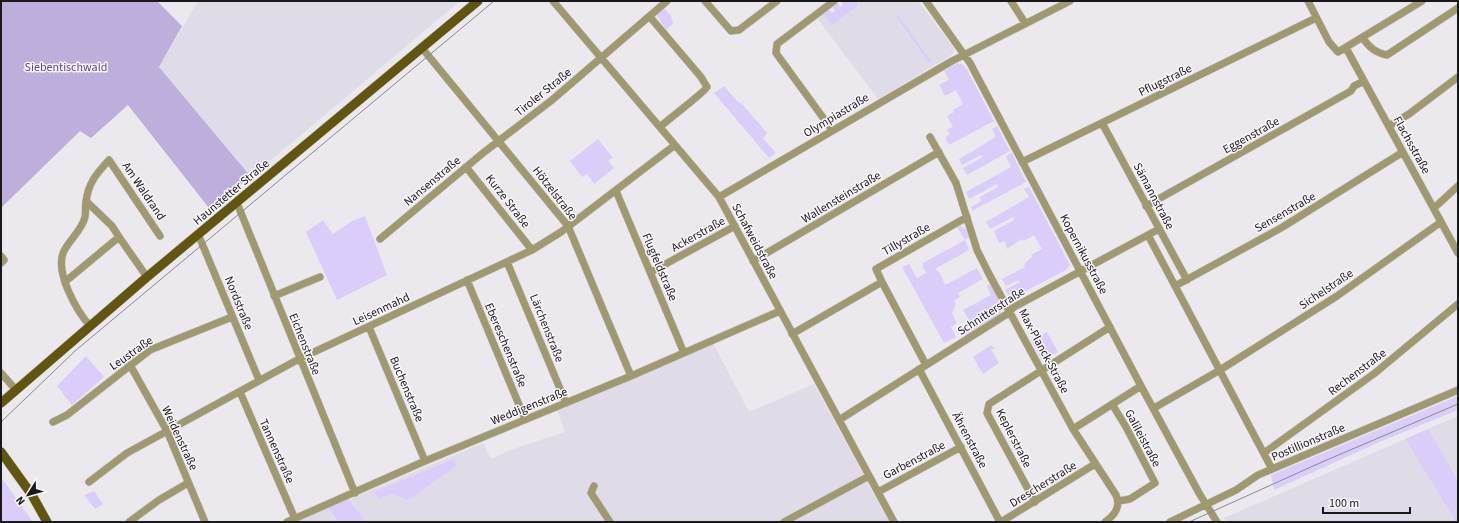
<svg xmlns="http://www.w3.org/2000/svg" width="1459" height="523" font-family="'Source Sans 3',sans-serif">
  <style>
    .built { fill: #dfdce8 }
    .green { fill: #dacdf9 }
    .forest { fill: #bdaedc }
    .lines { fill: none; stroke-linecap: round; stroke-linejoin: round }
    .minor-casing { stroke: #c5c3c8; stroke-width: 8 }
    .major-casing { stroke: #c5c3c8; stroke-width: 10 }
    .minor { stroke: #a09970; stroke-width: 7 }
    .major { stroke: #61550f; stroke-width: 9 }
    .tram { stroke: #8a888c; stroke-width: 1 }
    .labels { text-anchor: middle; stroke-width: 3; stroke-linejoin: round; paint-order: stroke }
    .park-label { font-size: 12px; fill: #5d4782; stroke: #f8f6fb }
    .street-label { font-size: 12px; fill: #19181a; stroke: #f8f6fb }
  </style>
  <rect width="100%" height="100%" fill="#ebe9ee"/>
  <path class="built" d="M198,1H460L251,177L159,67Z
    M841,1H918L954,48L953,54L878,99L817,18L829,10L832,13L835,11L833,7L838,3L840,7L843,4Z
    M712,341L749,412L814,384L889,522H366L350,499L483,443L491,459L513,449L565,432L555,404Z
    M1458,416V480L1428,429Z
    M1405,439L1456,522H1227L1224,518Z
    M328,508L337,522H296Z"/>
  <path class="green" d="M841,1H856L858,6L832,25L824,14L829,10L832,13L835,11L833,7L838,3L840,7L843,4Z
    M663,7L671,16L673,24L666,30L656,14Z
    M898,15L931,61L929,63L896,16Z
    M957,63L962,64L966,68L994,121L949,145L945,137L950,135L947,129L953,127L947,116L954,112L953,110L963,104L956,90L945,96L939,85L949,80L944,71Z
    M724,86L737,101L744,106L767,133L763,138L776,153L769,158L714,93Z
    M997,126L1010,151L967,175L963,168L983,157L981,155L962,165L959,159L996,137L992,129Z
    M598,139L613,158L608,161L614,168L594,184L587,174L582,177L570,161Z
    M1012,153L1026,182L972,211L971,207L981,201L980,197L998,187L997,184L969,199L966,192L1011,167L1006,156Z
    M1029,187L1070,265L1066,270L1014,297H1010L1005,290L1020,282L1018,280L1006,286L1002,279L1025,267L1024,264L1032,257L1031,255L1042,249L1034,235L1024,241L1022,239L1007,249L1005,241L999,243L994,231L1014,220L1013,217L990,229L986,222L1029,197L1024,189Z
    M365,216L387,275L337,300L306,232L323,220L333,234L352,221Z
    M960,226L966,229L969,237L965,240L969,250L935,269L940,273L945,285L977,268L983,279L958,293L960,297L954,300L956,304L952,313L957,323L951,327L956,337L944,343L902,267L909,264L917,278L926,273L922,265H924L923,263L965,240L957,227Z
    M991,284L1000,303L1001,313L966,336L963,330L972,325L963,310L991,295L987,286Z
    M1047,332L1058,352L1042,361L1031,340Z
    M991,345L995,348L991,350L999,363L983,374L973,357Z
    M86,356L104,377L72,405L57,386Z
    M1458,396V410L1384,440L1274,490L1271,475Z
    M1428,429L1458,480V522H1456L1405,439Z
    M454,459L456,466L408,500L392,494L379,499L374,492Z
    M1,477L33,522H1Z
    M94,491L103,504L95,509L84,495Z
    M349,499L366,522H338L328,508Z"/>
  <path class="forest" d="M1,1H157L182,26L159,67L251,177L209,208L128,105L91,138L80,131L1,208Z"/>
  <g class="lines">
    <defs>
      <path id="minor" d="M553,1L719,197L894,522
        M705,1L731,31L739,30L777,1
        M926,1L970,63L1141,386L1199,493L1217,522
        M1011,1L1025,23
        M1308,1L1329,42L1338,52L1422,1
        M650,17L701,77L707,87C705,92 667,120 660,127
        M1363,38C1369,48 1376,53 1387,55L1458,8
        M422,48L568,226L631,376
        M1346,48L1458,253
        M1102,123L1187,280
        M1389,126L1409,114L1458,77
        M832,130L776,53L777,44L834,1
        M930,137L956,183L977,250L989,274L1073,429L1116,495C1121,507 1115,515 1105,522
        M1022,162L1316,18
        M466,167L532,250
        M616,191L684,353
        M719,197L952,61L1070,1
        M237,203L355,493
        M1146,206L1351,91L1354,86L1364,81
        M1434,208L1458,186
        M198,234L259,380
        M1148,235L1272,469
        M119,237L147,277
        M380,239L483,153L552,100L667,1
        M1,256L4,260L1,263
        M753,261L939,152
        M507,262L566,403
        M651,272L735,226
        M467,280L525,419
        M66,281L119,237L112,226L86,201
        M882,282L926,365
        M1175,286L1281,228L1403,152
        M274,296L320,277
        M90,326C76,310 54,271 64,251C70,239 82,230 85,217C86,212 85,207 86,202C88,183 97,173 109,160L160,236
        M369,327L425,461
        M792,334L882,282L876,269L967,217
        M130,365L167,431L205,522
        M919,369L1000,522
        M1,373L16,390
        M240,392L295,519
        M1112,404L1126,427L1155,483L1130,499L1119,501
        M1154,408L1220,370L1337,296L1441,222
        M839,420L1007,314L1014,307L1159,229
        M53,422L67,415L150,350L232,317
        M1073,429L1141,386
        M1264,453L1375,373L1458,304
        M89,482L127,453L299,359L532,250L561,232L675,145
        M594,486L591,493L610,522
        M878,492L961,447
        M1035,502L987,413L989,404L1110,327
        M129,522L159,500L188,483
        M287,522L425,461L631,376L780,311
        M784,522L869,476
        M1001,522L1095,464
        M1170,522L1236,490L1258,475L1458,390"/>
      <path id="major" d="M1,403L147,277L478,1
        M1,452L32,495L47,522"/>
    </defs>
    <use href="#minor" class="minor-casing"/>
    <use href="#major" class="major-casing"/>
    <use href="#minor" class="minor"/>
    <use href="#major" class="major"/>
    <path class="tram" d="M1,422L75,351L494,1
      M1189,522L1322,462L1458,404"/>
  </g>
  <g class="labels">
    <g class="park-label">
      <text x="66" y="71">Siebentischwald</text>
    </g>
    <g class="street-label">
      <text transform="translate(1165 80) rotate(-26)" y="4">Pflugstraße</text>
      <text transform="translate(543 92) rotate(-39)" y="4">Tiroler Straße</text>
      <text transform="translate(836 115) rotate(-31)" y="4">Olympiastraße</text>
      <text transform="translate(1251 135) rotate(-29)" y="4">Eggenstraße</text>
      <text transform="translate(1412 145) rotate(61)" y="4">Flachsstraße</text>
      <text transform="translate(432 181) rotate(-40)" y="4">Nansenstraße</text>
      <text transform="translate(144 191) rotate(56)" y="4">Am Waldrand</text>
      <text transform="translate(231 192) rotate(-40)" y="4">Haunstetter Straße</text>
      <text transform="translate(555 193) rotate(52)" y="4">Hötzelstraße</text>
      <text transform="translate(1154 196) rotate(62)" y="4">Sämannstraße</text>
      <text transform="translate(841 197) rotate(-31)" y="4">Wallensteinstraße</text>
      <text transform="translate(508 201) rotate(52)" y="4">Kurze Straße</text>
      <text transform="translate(1285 212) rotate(-30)" y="4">Sensenstraße</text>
      <text transform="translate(698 234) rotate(-29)" y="4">Ackerstraße</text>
      <text transform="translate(906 239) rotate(-30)" y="4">Tillystraße</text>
      <text transform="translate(755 241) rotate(62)" y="4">Schafweidstraße</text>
      <text transform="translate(1084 254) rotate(62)" y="4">Kopernikusstraße</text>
      <text transform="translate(660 267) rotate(67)" y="4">Flugfeldstraße</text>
      <text transform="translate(1326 289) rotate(-34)" y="4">Sichelstraße</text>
      <text transform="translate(239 303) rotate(68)" y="4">Nordstraße</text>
      <text transform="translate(381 309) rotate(-25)" y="4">Leisenmahd</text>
      <text transform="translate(991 311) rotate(-33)" y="4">Schnitterstraße</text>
      <text transform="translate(547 328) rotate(68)" y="4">Lärchenstraße</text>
      <text transform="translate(305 344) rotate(68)" y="4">Eichenstraße</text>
      <text transform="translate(506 345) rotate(67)" y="4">Ebereschenstraße</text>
      <text transform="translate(1044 351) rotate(62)" y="4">Max-Planck-Straße</text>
      <text transform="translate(131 353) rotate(-35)" y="4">Leustraße</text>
      <text transform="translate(1357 372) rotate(-37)" y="4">Rechenstraße</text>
      <text transform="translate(407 389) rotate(67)" y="4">Buchenstraße</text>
      <text transform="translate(529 406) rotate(-22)" y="4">Weddigenstraße</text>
      <text transform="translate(180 438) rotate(65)" y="4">Weidenstraße</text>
      <text transform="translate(1014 438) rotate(63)" y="4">Keplerstraße</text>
      <text transform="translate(1143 438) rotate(62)" y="4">Galileistraße</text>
      <text transform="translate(970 440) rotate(62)" y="4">Ährenstraße</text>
      <text transform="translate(1308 442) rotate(-23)" y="4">Postillionstraße</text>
      <text transform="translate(277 451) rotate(66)" y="4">Tannenstraße</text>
      <text transform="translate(914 460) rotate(-28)" y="4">Garbenstraße</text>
      <text transform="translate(1043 484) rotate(-32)" y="4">Drescherstraße</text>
    </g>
  </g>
  <rect width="1459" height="523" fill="none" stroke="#19181a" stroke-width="4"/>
  <g transform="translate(28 495) rotate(233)" stroke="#f8f6fb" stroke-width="3" paint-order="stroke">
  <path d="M0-3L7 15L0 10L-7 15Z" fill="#19181a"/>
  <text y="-6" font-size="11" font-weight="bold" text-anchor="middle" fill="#19181a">N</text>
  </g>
  <path d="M1323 507v6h87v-6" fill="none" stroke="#19181a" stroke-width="2"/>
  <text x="1329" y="507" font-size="12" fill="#19181a" stroke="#f8f6fb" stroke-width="3" paint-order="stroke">100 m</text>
</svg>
